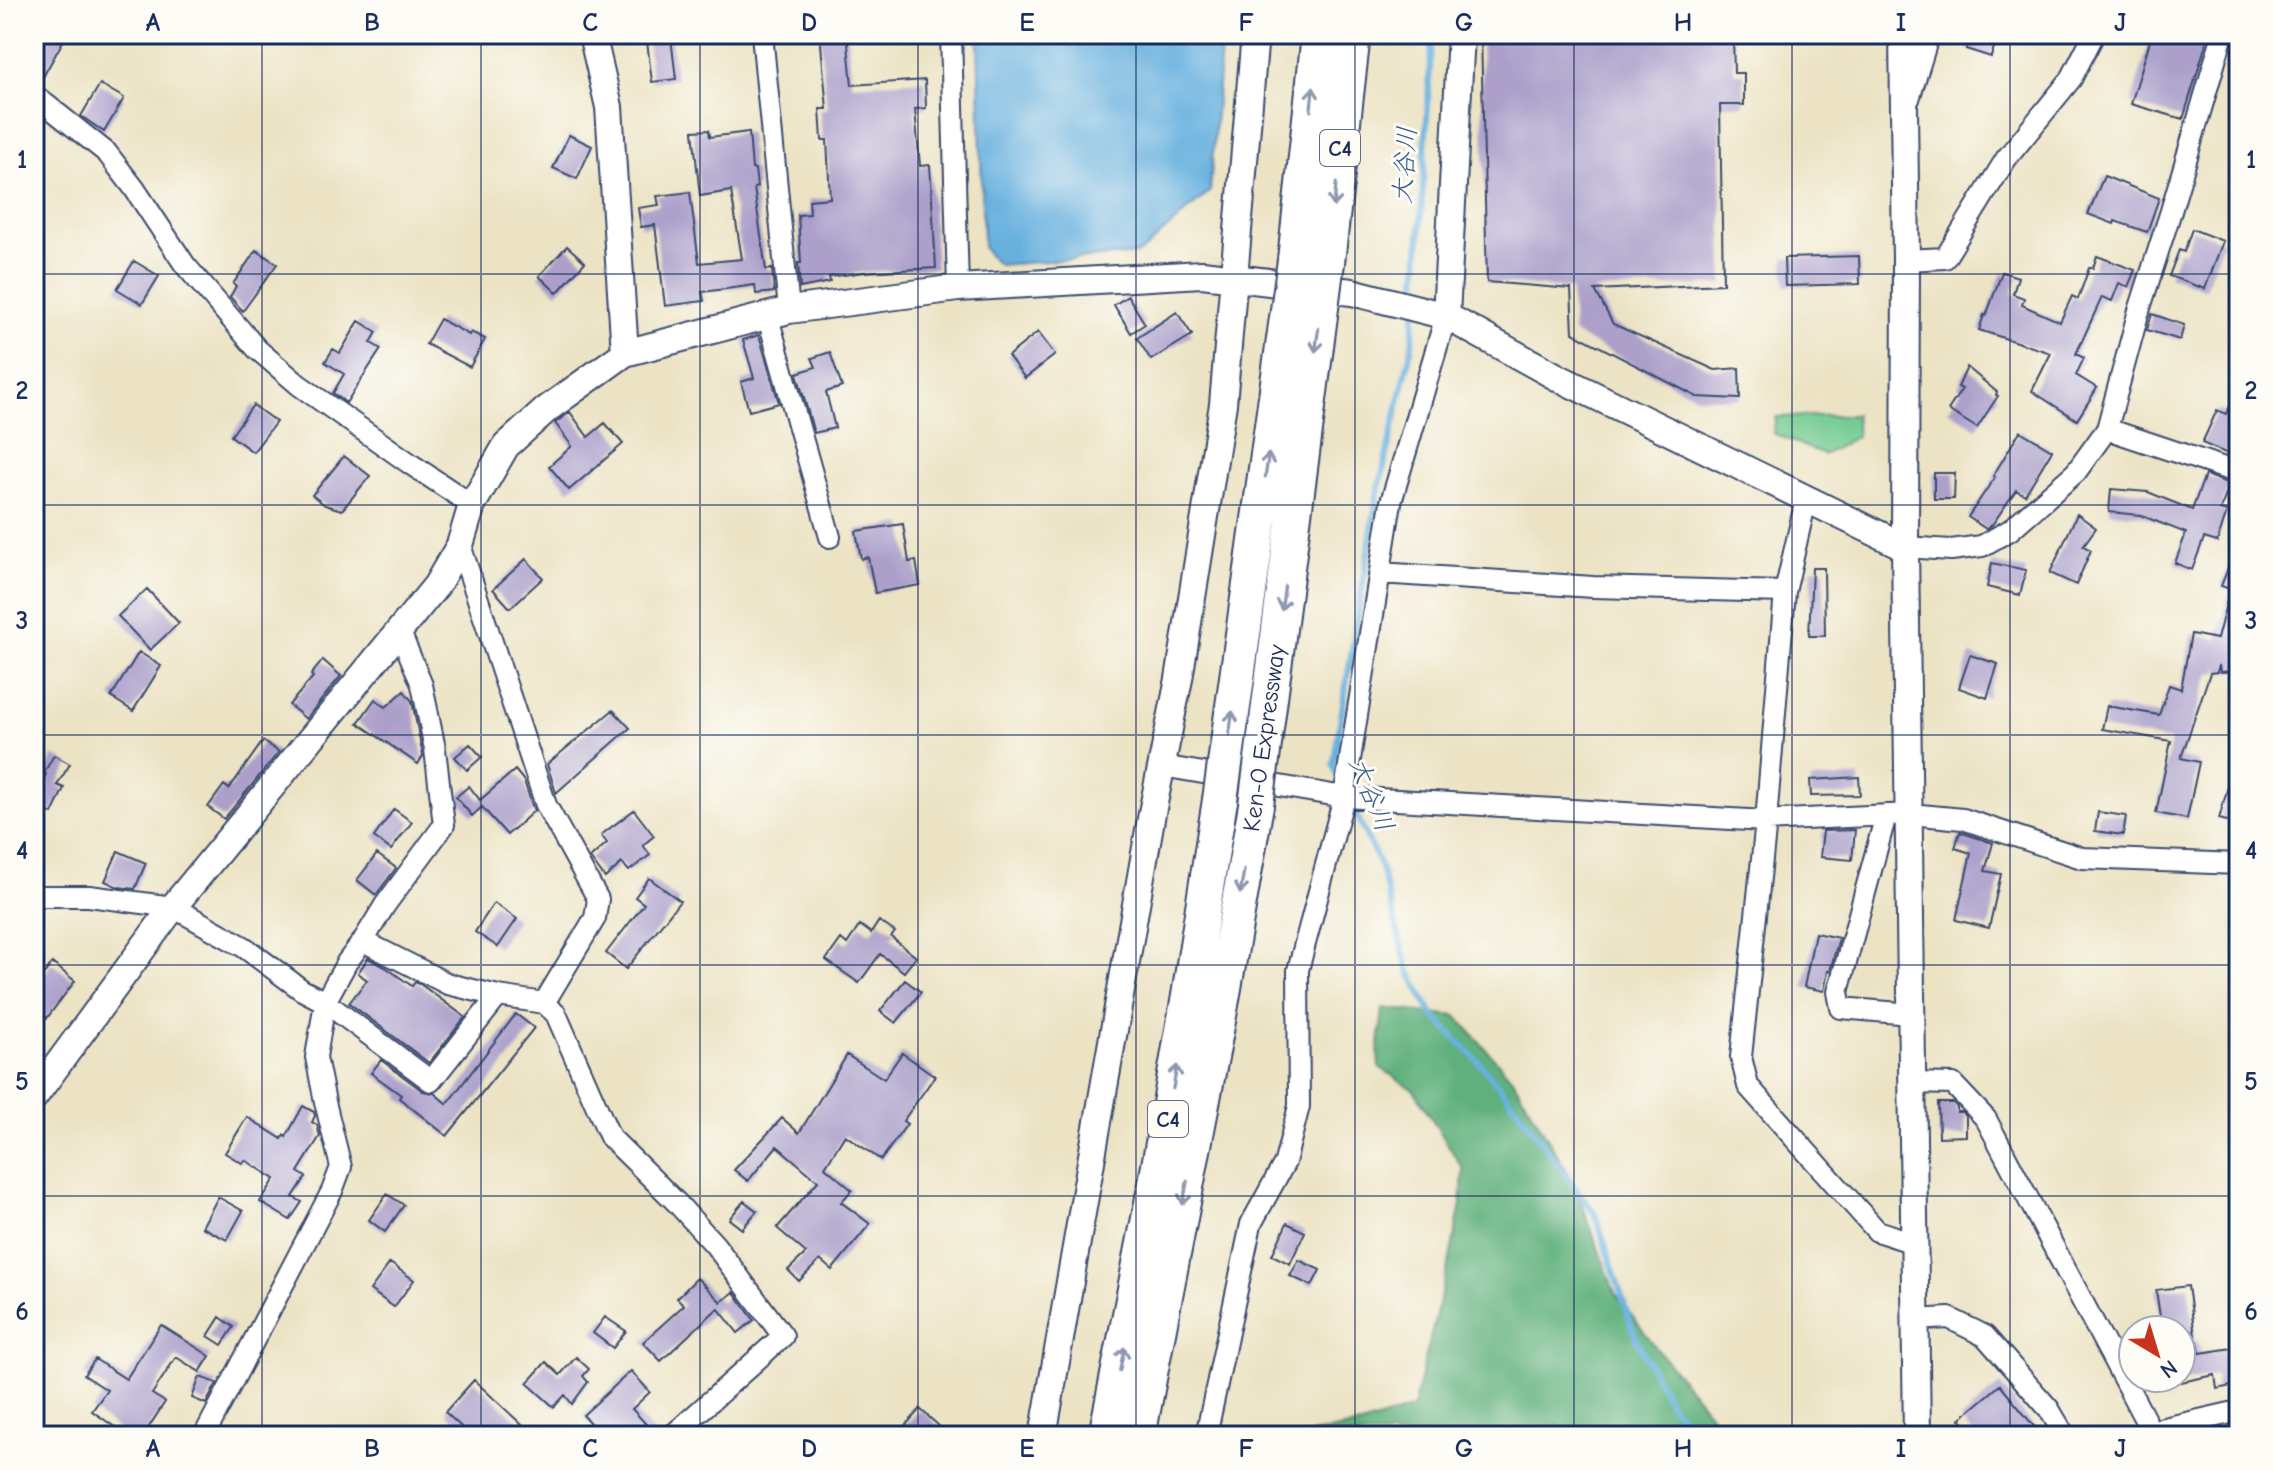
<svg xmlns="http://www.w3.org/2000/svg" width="2273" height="1470" font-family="'Comic Neue','Klee One',sans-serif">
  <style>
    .green { fill: #74cc92; stroke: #487e78; stroke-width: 2 }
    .forest { fill: #5fb07c; stroke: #3d706d; stroke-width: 2 }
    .water { fill: #67b1df; stroke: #41709e; stroke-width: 2 }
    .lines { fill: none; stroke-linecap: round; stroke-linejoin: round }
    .stream { stroke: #67b1df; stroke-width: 6 }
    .building { fill: #aca0cb }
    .street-casing { stroke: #3a4a6d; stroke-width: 24 }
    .secondary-casing { stroke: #3a4a6d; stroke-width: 30 }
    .highway-casing { stroke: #3a4a6d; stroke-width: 38 }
    .street { stroke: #fff; stroke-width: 20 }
    .secondary { stroke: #fff; stroke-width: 26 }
    .highway { stroke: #fff; stroke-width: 34 }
    .highway-bridge-casing { stroke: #3a4a6d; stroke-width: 38; stroke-linecap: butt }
    .highway-bridge { stroke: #fff; stroke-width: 34 }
    .oneway { stroke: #8d97ae }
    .grid { fill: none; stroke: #1b2f5e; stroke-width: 2; stroke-opacity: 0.55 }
    .labels { text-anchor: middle; stroke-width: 6; stroke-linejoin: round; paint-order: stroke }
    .shield { fill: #fdfcf7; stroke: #5f6c8c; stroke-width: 2 }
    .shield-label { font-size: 22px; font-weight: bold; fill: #1b2f5e }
    .street-label { font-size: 24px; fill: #1b2f5e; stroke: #fdfcf7 }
    .water-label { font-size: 26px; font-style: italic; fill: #365c8b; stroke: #fdfcf7 }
    .neatline { fill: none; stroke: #1b2f5e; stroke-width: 3 }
    .grid-label { font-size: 26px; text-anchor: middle; font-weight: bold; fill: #1b2f5e }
  </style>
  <rect width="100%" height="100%" fill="#fdfcf7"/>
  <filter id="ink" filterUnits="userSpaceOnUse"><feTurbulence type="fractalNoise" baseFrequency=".0125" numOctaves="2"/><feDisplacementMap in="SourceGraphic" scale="16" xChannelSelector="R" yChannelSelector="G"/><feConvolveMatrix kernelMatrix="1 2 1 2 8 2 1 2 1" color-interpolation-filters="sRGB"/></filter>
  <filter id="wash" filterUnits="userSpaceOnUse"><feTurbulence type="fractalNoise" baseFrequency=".006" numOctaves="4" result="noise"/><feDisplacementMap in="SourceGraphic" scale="32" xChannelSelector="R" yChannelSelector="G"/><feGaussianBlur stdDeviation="1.8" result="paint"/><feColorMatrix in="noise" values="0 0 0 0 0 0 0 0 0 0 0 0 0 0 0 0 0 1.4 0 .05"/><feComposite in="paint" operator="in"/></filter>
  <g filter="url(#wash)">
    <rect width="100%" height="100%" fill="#ece3c4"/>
    <path class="green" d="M1855,415L1857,436L1824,455L1773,433L1776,417Z"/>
    <path class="forest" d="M1383,1008L1457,1016L1514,1081L1575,1185L1615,1293L1657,1349L1728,1436H1561L1558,1425L1511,1436H1298L1361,1425L1413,1408L1450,1258L1461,1204L1463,1169L1414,1090L1379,1067L1378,1053Z"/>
    <path class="water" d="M978,34H1222L1210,191L1139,254L999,265L983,248Z"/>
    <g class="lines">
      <path class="stream" d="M1416,302L1432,34
        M1340,780L1333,765L1377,497L1412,346L1415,313
        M1350,801L1380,865L1408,969L1432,1014L1477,1060L1505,1093L1595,1214L1636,1339L1672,1407L1697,1436"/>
    </g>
    <g id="blocks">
      <path class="building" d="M34,34H67L39,84L34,82Z
        M820,34H847L852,85L925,80L926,108L915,109L920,166L930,165L936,268L865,272L829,277L830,282L800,288L798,263H801L798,215L810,214L809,200L830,198L827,140H822L820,109H827Z
        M1481,34H1733L1734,73H1744V105H1720L1723,284L1595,290L1613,324L1715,370L1739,368L1740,399L1697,397L1573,333L1571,289L1487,282Z
        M1971,34H1998L1991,57L1966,49Z
        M2152,34H2209L2183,119L2131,104Z
        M671,38L676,79L652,82L647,41Z
        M100,84L124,98L104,132L81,116Z
        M709,130L710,137L749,132L752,169H755L757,187L754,188L766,270L772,269L774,292L756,294L755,285L733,288L702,292L704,301L665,306L655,225L641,227L638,208L659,205L657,196L690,192L699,263L742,259L731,191L700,196L693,131Z
        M569,135L592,146L577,179L553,168Z
        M2104,176L2159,198L2147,232L2115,221L2114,224L2088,214Z
        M2192,229L2223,241L2205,289L2169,276L2179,250L2184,252Z
        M567,246L585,262L557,293L539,276Z
        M256,250L277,264L243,311L230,297L236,286L233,284Z
        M1859,256L1860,284L1785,286L1784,258Z
        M2097,256L2135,270L2128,287L2119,283L2112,301L2102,297L2076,354L2084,358L2076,375L2097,388L2077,420L2032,391L2051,353L1979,330L1984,315L1986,316L2002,272L2018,277L2013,294L2024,298L2022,305L2060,322L2072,296L2078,299L2089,268H2093Z
        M134,261L159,276L142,304L117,289Z
        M1128,296L1145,324L1131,333L1114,305Z
        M1177,312L1192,335L1151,360L1137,338Z
        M2152,314L2184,325L2180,340L2147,330Z
        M440,319L469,335L471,332L485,339L470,367L426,344Z
        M359,321L377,332L371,343L381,349L346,403L333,393L344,374L325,362L333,349L340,353Z
        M1038,332L1055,355L1025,378L1008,356Z
        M759,335L779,403L749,411L741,382L754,378L743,340Z
        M830,352L842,387L826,392L835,428L814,433L797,373L816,367L812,358Z
        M1967,367L1997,392L1996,395L1998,396L1977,428L1948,410L1962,389L1958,387Z
        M2239,389V429L2228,454L2202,443L2217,410L2226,414Z
        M253,405L276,422L253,452L231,436Z
        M570,412L588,437L605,423L623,444L569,490L549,466L572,446L555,423Z
        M2020,431L2052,450L2025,495L2016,490L1992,525L1986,529L1968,517L1995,477L1993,476Z
        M344,456L370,476L342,510L325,505L312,495Z
        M1934,473H1955L1954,499H1934Z
        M2205,475L2230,484L2220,510L2227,512L2217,542L2204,538L2192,570L2175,563L2186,533L2140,515L2109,512L2111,489L2148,492L2192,510Z
        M2077,514L2096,528L2083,546L2091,550L2076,585L2050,573Z
        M903,524L909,562L916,561L920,585L875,593L868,557L861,559L856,531Z
        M2238,543L2239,671L2220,672L2219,665L2217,672L2210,673L2181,758L2199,762L2187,819L2156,813L2171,741L2102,729L2107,706L2159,715L2169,685L2181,689L2191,634L2217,639L2230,589L2221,586Z
        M526,559L543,578L510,608L493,589Z
        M1992,563L2026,570L2020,595L1987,587Z
        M1812,568H1824L1825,636H1809Z
        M147,589L179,623L150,650L118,616Z
        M139,652L161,666L133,711L111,697Z
        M1970,655L1998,664L1987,698L1959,688Z
        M323,660L341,676L306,719L289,705L313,677L311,675Z
        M404,691L412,701L423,756L418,764L358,723L375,699L386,707Z
        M613,710L630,728L556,793L547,764Z
        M263,741L279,752L224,819L208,807L224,785L229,789Z
        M470,744L482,757L467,770L455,757Z
        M54,755L70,764L57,785L64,788L52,814L43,810L40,814L34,811V800L46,774L44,773Z
        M2234,765L2239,766V824L2219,819Z
        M515,770L524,781L534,811L507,835L482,807L472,816L456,797L469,786L480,800Z
        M1859,777L1860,795L1811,796L1810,780Z
        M394,809L412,822L391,850L374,837Z
        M634,810L654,836L643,845L650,855L629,871L622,863L605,878L590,858L607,843L601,835Z
        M2098,812L2126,816L2123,835L2095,831Z
        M1855,830L1852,860L1820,857L1823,831Z
        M1960,832L1993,843L1985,871L2001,874L1989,928L1956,920L1971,853L1955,848Z
        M118,851L146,863L135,889L118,887L105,881Z
        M377,854L396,868L376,895L357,880Z
        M649,878L680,901L626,969L606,953L644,904L635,897Z
        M494,903L517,919L498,947L475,932Z
        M879,921L895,932L891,937L916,957L904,972L880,954L859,983L826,960L841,939L847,944L860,925L871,933Z
        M1815,933L1839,938L1830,971H1828L1824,991L1804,987Z
        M368,958L387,968L412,986L415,982L420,984L465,1017L429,1063L349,1003L367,980L358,973Z
        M52,963L75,981L47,1018L34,1008V967L44,974Z
        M905,980L921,992L896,1023L880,1011Z
        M516,1014L534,1028L447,1136L399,1098L401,1095L371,1073L381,1060L423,1091L434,1093L447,1104Z
        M902,1053L935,1076L903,1121L907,1124L881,1160L845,1135L825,1167L852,1190L841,1202L870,1224L832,1270L820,1260L799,1281L788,1270L806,1253L777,1228L818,1181L777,1146L748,1181L734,1170L782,1118L799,1133L847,1055L884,1079Z
        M1938,1103H1953L1957,1107V1112H1962L1966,1116V1136L1939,1137Z
        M303,1106L314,1112L315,1116L312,1122L317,1125L320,1136L298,1172L306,1177L293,1197L302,1202L290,1220L260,1202L275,1179L245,1160L242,1163L225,1153L247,1117L282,1139L284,1135L286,1137Z
        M387,1194L404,1205L385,1232L369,1220Z
        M218,1197L243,1211L227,1240L202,1227Z
        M744,1201L757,1211L742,1229L729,1219Z
        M1287,1223L1305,1232L1290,1264L1272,1255Z
        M1299,1260L1320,1270L1312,1286L1290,1276Z
        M390,1263L414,1280L394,1307L370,1290Z
        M697,1278L721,1302L734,1292L754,1320L738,1333L718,1308L661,1361L643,1342L684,1305L677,1298Z
        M2188,1286L2196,1343L2198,1342L2200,1353L2239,1347V1370L2233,1371L2236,1385L2217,1389L2215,1375L2181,1382V1330H2162L2156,1290Z
        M220,1317L234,1327L222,1345L208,1336Z
        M605,1317L626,1331L613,1348L593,1333Z
        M161,1325L210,1356L200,1372L176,1357L152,1394L165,1402L143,1436H115L119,1430L92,1411L107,1390L84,1375L95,1359L126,1379Z
        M576,1357L589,1369L583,1376L588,1382L572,1404L565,1395L554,1407L527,1383L546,1362L560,1375Z
        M631,1371L650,1392L632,1409L657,1436H601L583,1415Z
        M200,1377L217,1383L206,1404L192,1398Z
        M474,1380L534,1436H471L445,1412Z
        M2000,1385L2042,1436H1974L1960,1419Z
        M920,1409L939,1426L929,1436H896Z"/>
    </g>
  </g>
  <g filter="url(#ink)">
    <use href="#blocks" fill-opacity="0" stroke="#3a4a6d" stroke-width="2"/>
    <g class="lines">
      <defs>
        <path id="street" d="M762,34L789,310
          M951,34L958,288
          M34,95L107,153L134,188L185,265L257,349L299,385L412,465L472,505
          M1909,99L1929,34
          M1906,260L1945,258L2006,159L2071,79L2094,34
          M767,314L830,537
          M2107,429L2239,473
          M1806,500L1785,592L1766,821L1741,1057L1748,1086L1877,1231L1914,1243
          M460,545L546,805L598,899L595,918L544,1003
          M1905,547L1951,550L1982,546L2010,530L2076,472L2107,429L2138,314L2171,211L2223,34
          M1380,573L1593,587L1785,592
          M1162,766L1344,797L1766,821L1910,814L1963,819L2082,858L2239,864
          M1886,815L1838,992L1841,1008L1911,1014
          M34,896H89L173,907L244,947L302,990L325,1002L431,1081L498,996
          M363,941L448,984L498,996L544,1003L556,1014L610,1137L677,1203L715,1245L783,1336L672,1436
          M1912,1083L1953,1084L1986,1119L2151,1431
          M1915,1320L1949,1318L1985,1336L2049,1409L2065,1436
          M204,1436L332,1191L341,1167L325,1102L316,1057L325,1002L347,962L363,941L385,905L444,825L435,749L422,685L400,632
          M1206,1436L1251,1224L1285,1162L1299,1106L1298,970L1344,797L1391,502L1446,316
          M2140,1436L2151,1431L2239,1411"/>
        <path id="secondary" d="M592,34L609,107L625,353
          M1903,34L1906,260L1905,547L1917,1436
          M1446,316L1461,34
          M34,1097L173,907L436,586L460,545L472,505L506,446L547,409L625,353L789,310L958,288L1202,274L1352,292L1446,316L1557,377L1905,547
          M1043,1436L1152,813L1179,679L1223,404L1255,34"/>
        <path id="highway" d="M1295,260L1319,34
          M1327,262L1353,34
          M1106,1436L1156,1183L1189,996L1220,800
          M1138,1436L1221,1005L1256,805"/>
      </defs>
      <use href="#street" class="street-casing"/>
      <use href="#secondary" class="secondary-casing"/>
      <use href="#highway" class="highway-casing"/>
      <use href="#street" class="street"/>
      <use href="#secondary" class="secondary"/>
      <use href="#highway" class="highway"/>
      <defs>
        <path id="highway-bridge" d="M1220,800L1295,260
          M1256,805L1327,262"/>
      </defs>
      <use href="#highway-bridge" class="highway-bridge-casing"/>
      <use href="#highway-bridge" class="highway-bridge"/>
    </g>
    <defs><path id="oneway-shaft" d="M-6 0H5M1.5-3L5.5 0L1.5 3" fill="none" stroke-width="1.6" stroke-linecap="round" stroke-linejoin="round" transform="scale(2)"/></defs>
    <g class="oneway">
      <use href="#oneway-shaft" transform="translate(1312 99) rotate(-84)"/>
      <use href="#oneway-shaft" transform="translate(1335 195) rotate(96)"/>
      <use href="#oneway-shaft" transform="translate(1317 340) rotate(98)"/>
      <use href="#oneway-shaft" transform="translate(1267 465) rotate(-82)"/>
      <use href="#oneway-shaft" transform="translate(1283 598) rotate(98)"/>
      <use href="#oneway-shaft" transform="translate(1231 723) rotate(-82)"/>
      <use href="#oneway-shaft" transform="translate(1242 882) rotate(100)"/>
      <use href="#oneway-shaft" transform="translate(1175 1077) rotate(-80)"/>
      <use href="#oneway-shaft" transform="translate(1185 1193) rotate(101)"/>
      <use href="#oneway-shaft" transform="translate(1122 1359) rotate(-79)"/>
    </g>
  </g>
  <path class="grid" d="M262,34V1436M481,34V1436M700,34V1436M918,34V1436M1136,34V1436M1355,34V1436M1574,34V1436M1792,34V1436M2010,34V1436M34,274H2239M34,505H2239M34,735H2239M34,965H2239M34,1196H2239"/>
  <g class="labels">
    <g class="shield">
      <rect x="1320" y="130" width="40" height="36" rx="6"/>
      <rect x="1148" y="1101" width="40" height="36" rx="6"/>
    </g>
    <g class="shield-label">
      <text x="1340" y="156">C4</text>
      <text x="1168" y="1127">C4</text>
    </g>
    <g class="street-label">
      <text transform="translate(1264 738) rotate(-82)" y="8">Ken-O Expressway</text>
    </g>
    <g class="water-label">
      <text transform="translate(1404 165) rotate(-86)" y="9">大谷川</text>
      <text transform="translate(1372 794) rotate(68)" y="9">大谷川</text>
    </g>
  </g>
  <rect width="2273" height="1470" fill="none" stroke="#fdfcf7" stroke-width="88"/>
  <g transform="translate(2157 1354) rotate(142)"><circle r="38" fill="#fdfcf7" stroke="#a3aaba" stroke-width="2"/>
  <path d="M0-6L14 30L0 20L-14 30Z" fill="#c8321e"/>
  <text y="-12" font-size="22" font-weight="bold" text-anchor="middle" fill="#1b2f5e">N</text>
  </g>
  <rect x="44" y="44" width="2185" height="1382" class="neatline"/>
  <g class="grid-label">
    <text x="153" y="31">A</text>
    <text x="372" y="31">B</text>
    <text x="590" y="31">C</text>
    <text x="809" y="31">D</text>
    <text x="1027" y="31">E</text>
    <text x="1246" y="31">F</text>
    <text x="1464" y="31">G</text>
    <text x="1683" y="31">H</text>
    <text x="1901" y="31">I</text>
    <text x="2120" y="31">J</text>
    <text x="22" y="168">1</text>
    <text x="2251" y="168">1</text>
    <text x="22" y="399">2</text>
    <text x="2251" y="399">2</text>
    <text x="22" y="629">3</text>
    <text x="2251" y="629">3</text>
    <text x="22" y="859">4</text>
    <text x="2251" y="859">4</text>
    <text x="22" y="1090">5</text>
    <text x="2251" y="1090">5</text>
    <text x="22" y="1320">6</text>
    <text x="2251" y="1320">6</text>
    <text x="153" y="1457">A</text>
    <text x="372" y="1457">B</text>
    <text x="590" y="1457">C</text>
    <text x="809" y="1457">D</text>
    <text x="1027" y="1457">E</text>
    <text x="1246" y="1457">F</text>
    <text x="1464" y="1457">G</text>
    <text x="1683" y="1457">H</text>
    <text x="1901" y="1457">I</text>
    <text x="2120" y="1457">J</text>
  </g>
</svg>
